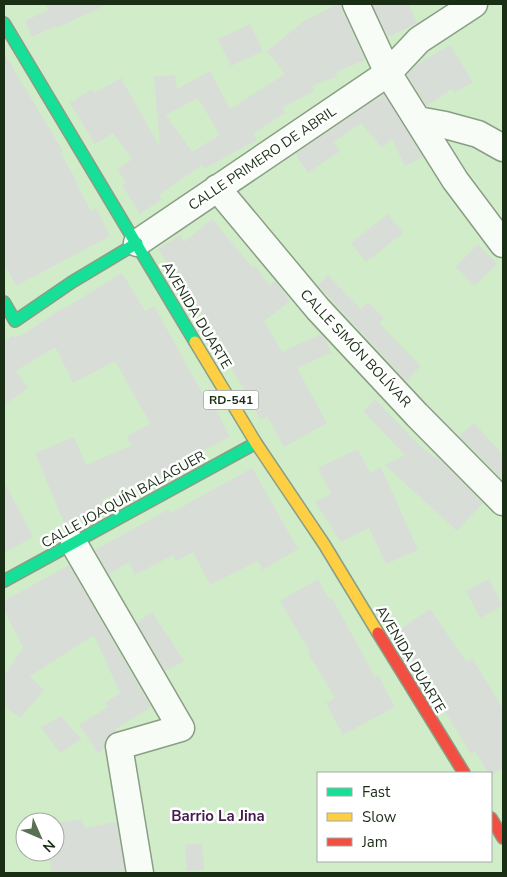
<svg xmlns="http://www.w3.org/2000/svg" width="507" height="877" font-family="'Nunito Sans',sans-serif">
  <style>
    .building { fill: #d9ddd7; fill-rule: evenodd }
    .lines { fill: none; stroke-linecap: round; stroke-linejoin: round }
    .street-casing { stroke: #899e84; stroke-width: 29 }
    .fast-casing { stroke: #899e84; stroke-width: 14 }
    .slow-casing { stroke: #899e84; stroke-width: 14 }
    .jam-casing { stroke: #899e84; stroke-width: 14 }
    .street { stroke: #f8fcf7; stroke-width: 26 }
    .fast { stroke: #16e098; stroke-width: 11 }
    .slow { stroke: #ffcf43; stroke-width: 11 }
    .jam { stroke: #f24e42; stroke-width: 11 }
    .labels { text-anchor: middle; stroke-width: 5; stroke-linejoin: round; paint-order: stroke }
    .shield { fill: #fff; stroke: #5f6c5b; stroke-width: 1 }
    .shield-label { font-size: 12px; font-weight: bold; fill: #1a2d15 }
    .street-label { font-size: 14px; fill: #1a2d15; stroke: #fff }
    .neighbourhood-label { font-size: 15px; font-weight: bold; fill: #451b4f; stroke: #fff }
  </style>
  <rect width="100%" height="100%" fill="#d0ecc9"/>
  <path class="building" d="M45,4H108L57,28L56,26L32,37L25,21L48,10Z
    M338,4H341L342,10L365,60L336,72L338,76L312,86L314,91L282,108L285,113L253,134L257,140L204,169L202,165L159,195L162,199L140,214L122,185L126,182L117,170L132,159L113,133L95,144L70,103L92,89L95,93L121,78L160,147L154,77L175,75L177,89L210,71L230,109L285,74L267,51L304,21ZM198,98L220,135L192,152L166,115Z
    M372,4H409L417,23L388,37Z
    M250,24L263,51L231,66L218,39Z
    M450,45L473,82L454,93L452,89L427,106L407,75L416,65Z
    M4,53L63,151L60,153L76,180L75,181L91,211L96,208L110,236L16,286L4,263Z
    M384,94L423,157L405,166L392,139L382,148L361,123L334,142L340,151L308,173L295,154Z
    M388,214L403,233L366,262L351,243Z
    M212,219L252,267L254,265L270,285L275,281L290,301L264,321L282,352L321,334L325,338L331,353L297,368L327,423L284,447L267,416L261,420L208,327L210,326L158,249L180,235L184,242Z
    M478,244L497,264L474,286L455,267Z
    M122,273L145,311L154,306L211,409L215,407L230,437L204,450L155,481L152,477L101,500L104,508L65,525L35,453L74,437L86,465L132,445L127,437L150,423L115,361L73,383L55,347L16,371L28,388L4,405V341L12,336L16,337L24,334L61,309L62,310Z
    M328,275L361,309L368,302L384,318L379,323L421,366L406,381L318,285Z
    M375,399L417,443L435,458L437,457L483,503L457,531L385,465L405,455L363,411Z
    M474,423L503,455V481L459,436Z
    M358,449L370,473L381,467L418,550L386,564L369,528L341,542L315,502L331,494L318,468Z
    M252,468L298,549L263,570L258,561L210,585L193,552L176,561L173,555L135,575L129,562L109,574L95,550L169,509L171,513Z
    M4,482L33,537L4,553Z
    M69,565L151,707L116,729L118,731L109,735L105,741L104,749L98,753L79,725L108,707L105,703L120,693L94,635L30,676L44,690L20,718L4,706V676L23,647L4,610V601Z
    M318,579L329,599L332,598L375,677L378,675L395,707L343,735L326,703L335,698L308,653L310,652L280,601Z
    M489,579L503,606L480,618L466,591Z
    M430,609L466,661L472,658L503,709V768L491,775V773H488L475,751L471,754L396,632Z
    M152,612L184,661L165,671L137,623Z
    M61,716L81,739L60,753L41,727Z
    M82,819L84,828L116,822L125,873H52L48,852H55V823Z
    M202,843L204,870L187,871L185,845Z"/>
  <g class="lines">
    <defs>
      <path id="street" d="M356,4L388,73L455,180L503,244
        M418,120L445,125L478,134L503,148
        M217,188L318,309L417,415L503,502
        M137,243L388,73L419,40L474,4
        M74,544L181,728L119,746L140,873"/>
      <path id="fast" d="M4,23L195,342
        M4,302L15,321L72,282L137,243
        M4,581L256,443"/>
      <path id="slow" d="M195,342L256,443L324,544L378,633"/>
      <path id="jam" d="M378,633L464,773
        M491,818L503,838"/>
    </defs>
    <use href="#street" class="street-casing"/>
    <use href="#fast" class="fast-casing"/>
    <use href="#slow" class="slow-casing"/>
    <use href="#jam" class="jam-casing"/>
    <use href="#street" class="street"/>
    <use href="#fast" class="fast"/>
    <use href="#slow" class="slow"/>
    <use href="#jam" class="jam"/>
  </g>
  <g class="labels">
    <rect class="shield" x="203.5" y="390.5" width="55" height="19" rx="4"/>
    <g class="shield-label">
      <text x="231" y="404">RD-541</text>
    </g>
    <g class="street-label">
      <text transform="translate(262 158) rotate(-34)" y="5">CALLE PRIMERO DE ABRIL</text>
      <text transform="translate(197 315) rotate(59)" y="5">AVENIDA DUARTE</text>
      <text transform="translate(356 348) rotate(47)" y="5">CALLE SIMÓN BOLÍVAR</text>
      <text transform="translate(123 499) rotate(-29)" y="5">CALLE JOAQUÍN BALAGUER</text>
      <text transform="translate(411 659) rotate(59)" y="5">AVENIDA DUARTE</text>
    </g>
    <g class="neighbourhood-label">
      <text x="218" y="821">Barrio La Jina</text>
    </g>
  </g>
  <rect width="507" height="877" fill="none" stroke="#1a2d15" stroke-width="10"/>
  <rect x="317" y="772" width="175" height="90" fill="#ffffff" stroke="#a3aba1"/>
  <rect x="327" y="788" width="25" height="8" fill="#16e098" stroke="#a3aba1"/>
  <text x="362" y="797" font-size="15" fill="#1a2d15">Fast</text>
  <rect x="327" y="813" width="25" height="8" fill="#ffcf43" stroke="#a3aba1"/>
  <text x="362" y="822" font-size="15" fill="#1a2d15">Slow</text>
  <rect x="327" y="838" width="25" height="8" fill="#f24e42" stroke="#a3aba1"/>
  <text x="362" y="847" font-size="15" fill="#1a2d15">Jam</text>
  <g transform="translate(40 837) rotate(135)"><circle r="24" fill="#ffffff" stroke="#a3aba1"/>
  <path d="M0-4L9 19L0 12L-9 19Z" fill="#5a7054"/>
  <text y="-8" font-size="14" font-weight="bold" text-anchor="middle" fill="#1a2d15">N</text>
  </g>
</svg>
